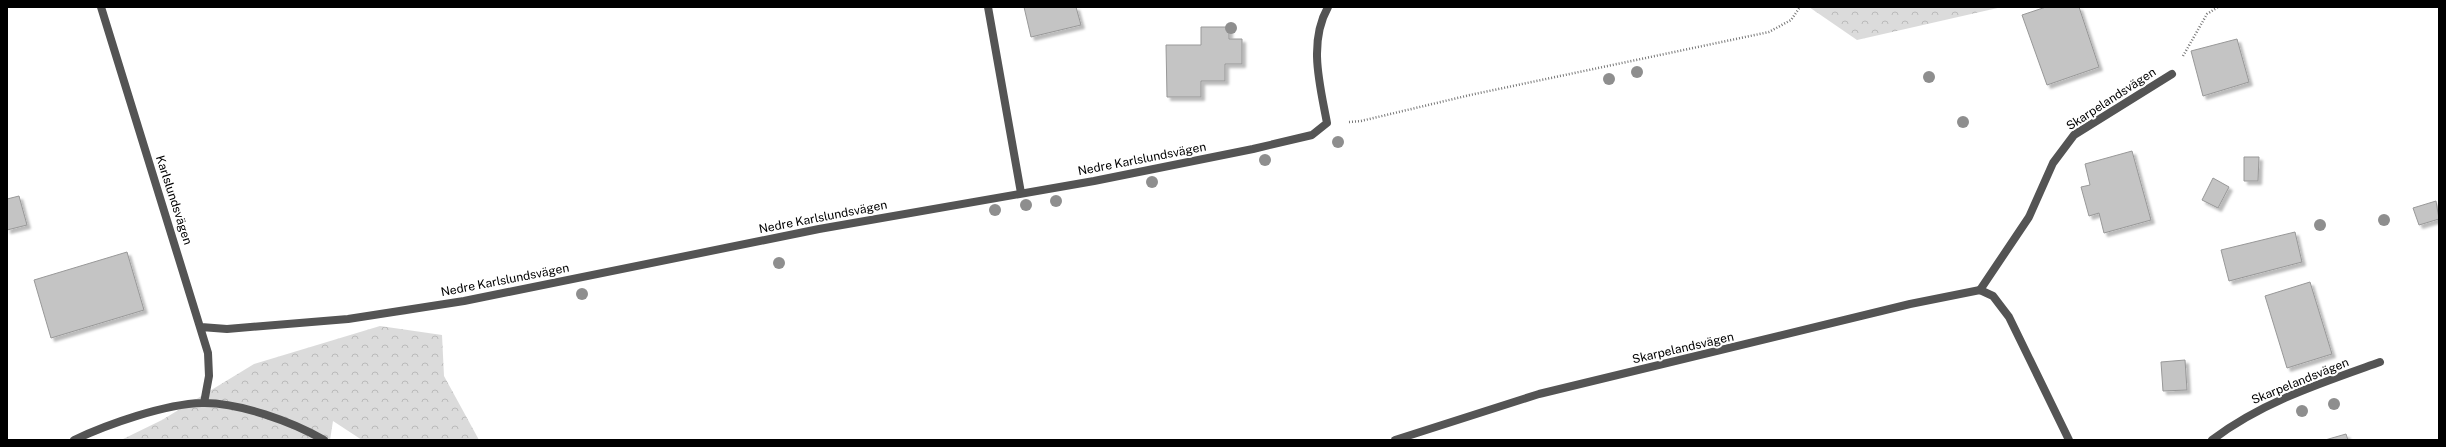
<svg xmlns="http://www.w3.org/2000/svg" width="2446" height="447" font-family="'Public Sans',sans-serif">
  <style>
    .forest { fill: url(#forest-crowns) }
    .building { fill: #c4c4c4; stroke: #989898; filter: url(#shadow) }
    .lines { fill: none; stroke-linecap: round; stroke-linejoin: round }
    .path { stroke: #767676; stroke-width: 2.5; stroke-dasharray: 1 2; stroke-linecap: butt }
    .lane { stroke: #545454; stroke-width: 8 }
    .street { stroke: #545454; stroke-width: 8 }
    .tree { fill: #8e8e8e }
    .labels { text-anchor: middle; stroke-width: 4; stroke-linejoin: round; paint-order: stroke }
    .street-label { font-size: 12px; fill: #000; stroke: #fff }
  </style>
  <defs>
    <pattern id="forest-crowns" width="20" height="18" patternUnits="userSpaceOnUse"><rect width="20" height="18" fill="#dbdbdb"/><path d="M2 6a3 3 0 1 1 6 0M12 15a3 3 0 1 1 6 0" fill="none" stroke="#bababa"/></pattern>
    <filter id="shadow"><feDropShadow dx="3.5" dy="3.5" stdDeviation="1" flood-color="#0004"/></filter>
  </defs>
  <rect width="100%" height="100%" fill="#fff"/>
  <path class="forest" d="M1809,7H2002L1857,40Z
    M380,326L442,335L444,376L479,440H362L333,421L330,440H121L162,420L254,364Z"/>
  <path class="building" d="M1024,7H1076L1081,25L1031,37Z
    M2046,7H2079L2099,67L2047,85L2022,15Z
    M1201,27H1229V39H1242V64H1225V81H1201V97H1167L1166,45H1201Z
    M2237,39L2249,82L2203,96L2191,51Z
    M2132,151L2151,220L2104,233L2099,213L2089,216L2081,187L2090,185L2085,164Z
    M2244,157H2259L2258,181H2244Z
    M2213,178L2229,187L2218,208L2202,200Z
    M19,196L27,225L7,230V199Z
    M2436,201L2439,219L2419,225L2413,208Z
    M2295,232L2302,262L2229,281L2221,250Z
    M127,252L144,310L51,338L34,280Z
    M2310,282L2332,354L2287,368L2265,296Z
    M2185,360L2187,390L2163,391L2161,362Z
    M2346,434L2348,440H2325Z"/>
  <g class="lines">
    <path class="path" d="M2183,56L2207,14L2218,7
      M1349,122L1361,121L1470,95L1769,32L1791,20L1800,7"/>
    <path class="lane" d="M988,7L1021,193
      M1980,290L2029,217L2053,163L2074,135L2172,74"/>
    <path class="street" d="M101,7L208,353L209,376L204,403
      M201,327L227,329L348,319L464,301L819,229L1094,181L1253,149L1312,135L1327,123C1320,85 1308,43 1328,7
      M74,440C108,424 165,404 202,403C238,402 293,422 324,440
      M1395,440L1539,394L1910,304L1980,290L1993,296L2009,317L2069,440
      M2212,440C2262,402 2321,383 2380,362"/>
  </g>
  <g class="tree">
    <circle cx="1231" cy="28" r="6"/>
    <circle cx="1637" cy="72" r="6"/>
    <circle cx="1929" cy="77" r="6"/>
    <circle cx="1609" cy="79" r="6"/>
    <circle cx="1963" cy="122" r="6"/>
    <circle cx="1338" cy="142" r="6"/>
    <circle cx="1265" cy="160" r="6"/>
    <circle cx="1152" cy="182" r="6"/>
    <circle cx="1056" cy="201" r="6"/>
    <circle cx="1026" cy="205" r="6"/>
    <circle cx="995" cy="210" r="6"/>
    <circle cx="2384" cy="220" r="6"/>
    <circle cx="2320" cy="225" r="6"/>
    <circle cx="779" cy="263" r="6"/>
    <circle cx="582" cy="294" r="6"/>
    <circle cx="2334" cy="404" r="6"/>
    <circle cx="2302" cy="411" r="6"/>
  </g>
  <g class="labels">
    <g class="street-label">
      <text transform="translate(2111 99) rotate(-33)" y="4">Skarpelandsvägen</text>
      <text transform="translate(1142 159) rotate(-11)" y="4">Nedre Karlslundsvägen</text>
      <text transform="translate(174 200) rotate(72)" y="4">Karlslundsvägen</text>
      <text transform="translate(823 217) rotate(-11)" y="4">Nedre Karlslundsvägen</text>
      <text transform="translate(505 280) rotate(-11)" y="4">Nedre Karlslundsvägen</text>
      <text transform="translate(1683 348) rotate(-13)" y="4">Skarpelandsvägen</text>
      <text transform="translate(2300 381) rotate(-22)" y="4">Skarpelandsvägen</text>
    </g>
  </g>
  <rect width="2446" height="447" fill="none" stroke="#000000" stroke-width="16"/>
</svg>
